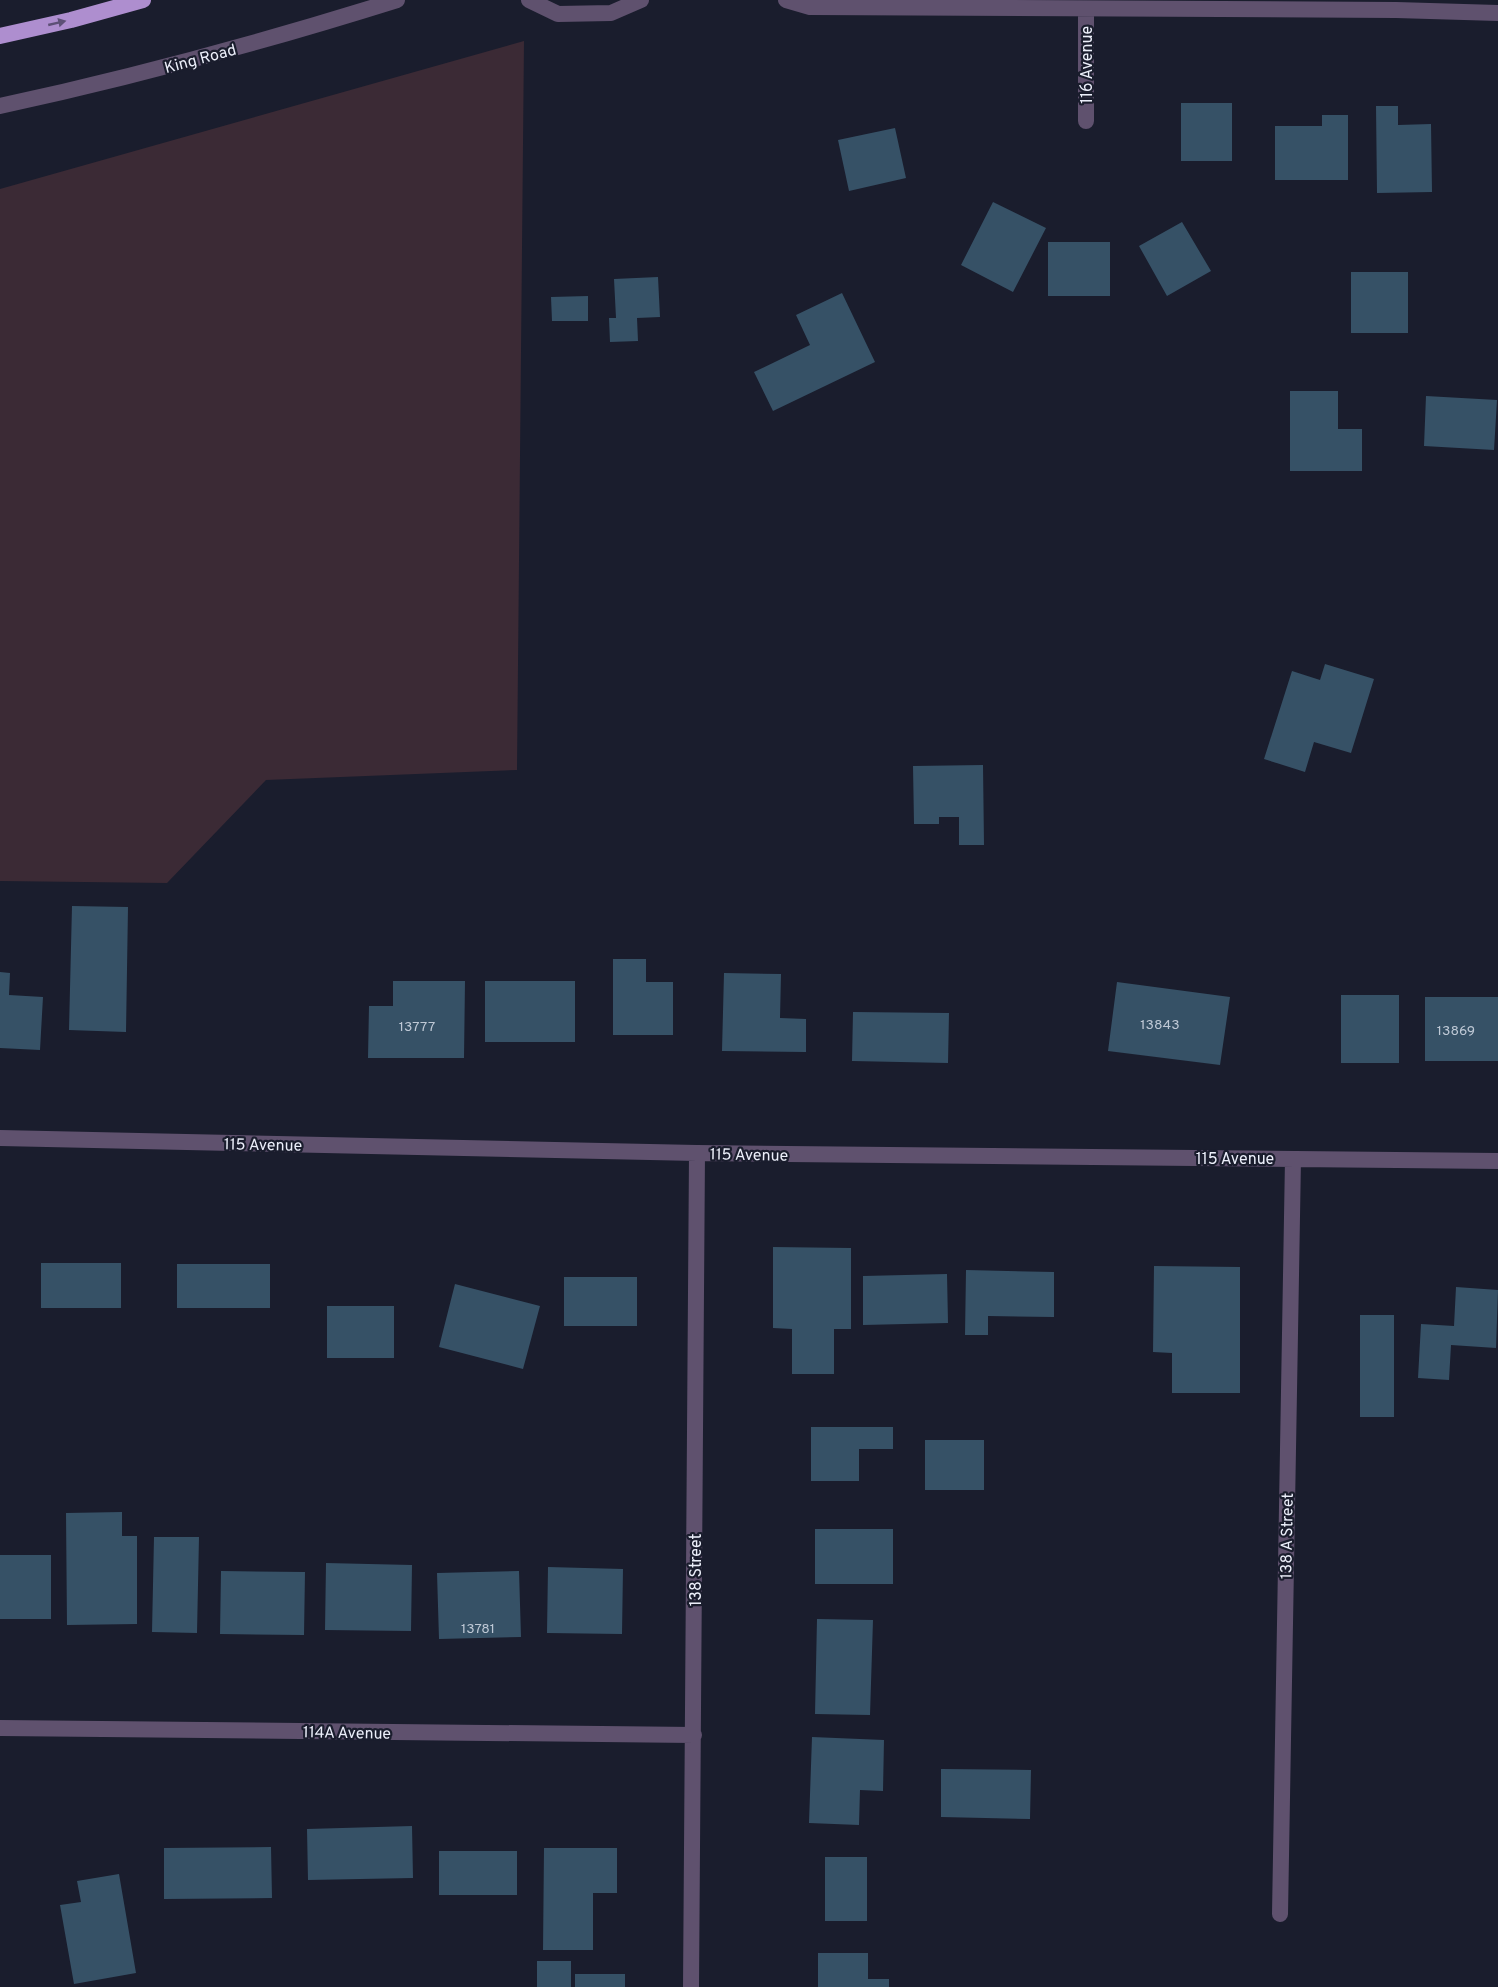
<svg xmlns="http://www.w3.org/2000/svg" width="1498" height="1987" font-family="Overpass,sans-serif">
  <style>
    .green { fill: #3b2a35 }
    .building { fill: #365166 }
    .lines { fill: none; stroke-linecap: round; stroke-linejoin: round }
    .minor { stroke: #5f516e; stroke-width: 16 }
    .tertiary { stroke: #5f516e; stroke-width: 16 }
    .trunk { stroke: #ae8ecf; stroke-width: 16 }
    .oneway { fill: #5d5076 }
    .labels { text-anchor: middle; stroke-width: 4.5; stroke-linejoin: round; paint-order: stroke }
    .number-label { font-size: 14px; fill: #bec8d5 }
    .street-label { font-size: 16px; fill: #eceffa; stroke: #1a1d2d }
  </style>
  <rect width="100%" height="100%" fill="#1a1d2d"/>
  <path class="green" d="M524,41L517,770L266,780L167,883L0,881V189Z"/>
  <path class="building" d="M1181,103H1232V161H1181Z
    M1376,106H1398V125L1431,124L1432,192L1377,193Z
    M1322,115H1348V180H1275V126H1322Z
    M895,128L906,178L849,191L838,140Z
    M993,202L1046,228L1013,292L961,265Z
    M1182,222L1211,271L1167,296L1139,246Z
    M1048,242H1110V296H1048Z
    M1351,272H1408V333H1351Z
    M658,277L660,317L637,318L638,341L610,342L609,318H616L614,279Z
    M842,293L875,362L773,411L754,372L810,345L796,315Z
    M588,296V321H552L551,297Z
    M1290,391H1338V429H1362V471H1290Z
    M1426,396L1497,400L1494,450L1424,446Z
    M1325,664L1374,679L1351,753L1314,742L1305,772L1264,759L1292,671L1320,680Z
    M983,765L984,845H959V817H939V824H914L913,766Z
    M72,906L128,907L126,1032L69,1030Z
    M613,959H646V982H673V1035H613Z
    M0,972L10,973L9,995L43,997L40,1050L0,1048Z
    M724,973L781,974L780,1018L806,1019V1052L722,1051Z
    M393,981H465L464,1058H368L369,1006H393Z
    M485,981H575V1042H485Z
    M1117,982L1230,997L1220,1065L1108,1051Z
    M1341,995H1399V1063H1341Z
    M1425,997H1498V1061H1425Z
    M853,1012L949,1013L948,1063L852,1061Z
    M773,1247L851,1248V1329H834V1374H792V1329L773,1328Z
    M41,1263H121V1308H41Z
    M177,1264H270V1308H177Z
    M1154,1266L1240,1267V1393H1172V1353L1153,1352Z
    M966,1270L1054,1272V1317L988,1316V1335H965Z
    M947,1274L948,1323L863,1325V1276Z
    M564,1277H637V1326H564Z
    M455,1284L540,1306L523,1369L439,1347Z
    M1456,1287L1498,1290L1496,1348L1451,1345L1449,1380L1418,1378L1421,1324L1454,1326Z
    M327,1306H394V1358H327Z
    M1360,1315H1394V1417H1360Z
    M811,1427H893V1449H859V1481H811Z
    M925,1440H984V1490H925Z
    M122,1512V1536H137V1624L67,1625L66,1513Z
    M815,1529H893V1584H815Z
    M154,1537H199L197,1633L152,1632Z
    M0,1555H51V1619H0Z
    M326,1563L412,1565L411,1631L325,1630Z
    M548,1567L623,1569L622,1634L547,1633Z
    M221,1571L305,1572L304,1635L220,1634Z
    M519,1571L521,1637L439,1639L437,1573Z
    M817,1619L873,1620L870,1715L815,1714Z
    M812,1737L884,1740L883,1791L860,1790L859,1825L809,1823Z
    M941,1769L1031,1770L1030,1819L941,1817Z
    M412,1826L413,1878L308,1880L307,1829Z
    M271,1847L272,1898L164,1899V1848Z
    M544,1848H617V1893H593V1950H543Z
    M439,1851H517V1895H439Z
    M825,1857H867V1921H825Z
    M119,1874L136,1973L74,1984L60,1905L81,1902L77,1881Z
    M818,1953H868V1979H889V1987H818Z
    M537,1961H571V1987H537Z
    M575,1974H625V1987H575Z"/>
  <g class="lines">
    <path class="minor" d="M529,0L558,14L611,13L641,0
      M786,0L810,7L1396,10L1498,13
      M1086,9V121
      M0,1138L697,1153L1498,1161
      M0,1728L694,1735
      M1280,1914L1293,1159
      M691,1987L697,1153"/>
    <path class="tertiary" d="M0,106C134,77 266,41 397,0"/>
    <path class="trunk" d="M0,36L71,20L143,0"/>
  </g>
  <defs><path id="oneway-solid" d="M-6-.8H1V-3.2L6.5 0L1 3.2V.8H-6Z" transform="scale(1.5)"/></defs>
  <use class="oneway" href="#oneway-solid" transform="translate(57 23) rotate(-13)"/>
  <g class="labels">
    <g class="number-label">
      <text x="1160" y="1029">13843</text>
      <text x="417" y="1031">13777</text>
      <text x="1456" y="1035">13869</text>
      <text x="478" y="1633">13781</text>
    </g>
    <g class="street-label">
      <text transform="translate(200 58) rotate(-15)" y="6">King Road</text>
      <text transform="translate(1086 65) rotate(-90)" y="6">116 Avenue</text>
      <text transform="translate(263 1144) rotate(1)" y="6">115 Avenue</text>
      <text transform="translate(749 1154) rotate(1)" y="6">115 Avenue</text>
      <text x="1235" y="1164">115 Avenue</text>
      <text transform="translate(1286 1536) rotate(-89)" y="6">138 A Street</text>
      <text transform="translate(695 1570) rotate(-90)" y="6">138 Street</text>
      <text transform="translate(347 1732) rotate(1)" y="6">114A Avenue</text>
    </g>
  </g>
</svg>
